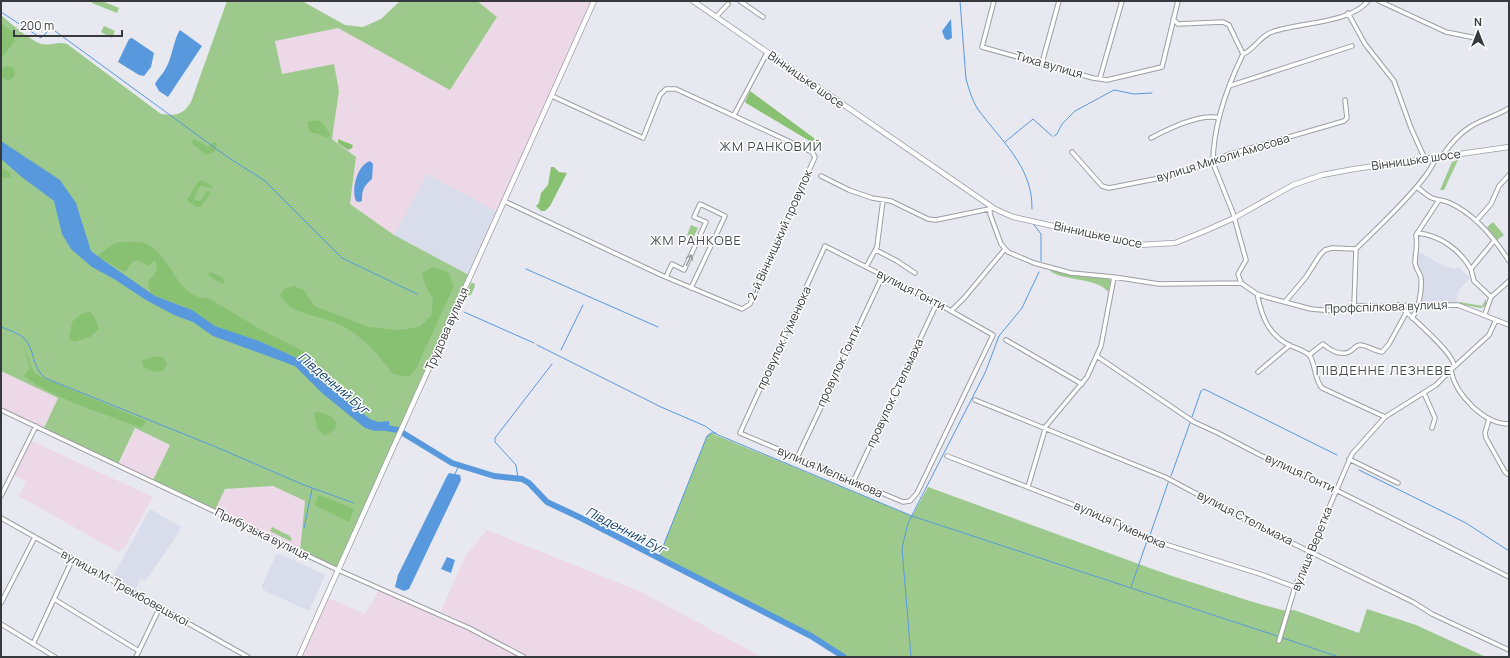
<svg xmlns="http://www.w3.org/2000/svg" width="1510" height="658" font-family="Manrope,sans-serif">
  <style>
    .built { fill: #d9dceb }
    .industrial { fill: #ecd8e7 }
    .green { fill: #9dca8c }
    .forest { fill: #89c173 }
    .water { fill: #5898dd }
    .lines { fill: none; stroke-linecap: round; stroke-linejoin: round }
    .stream { stroke: #5898dd; stroke-width: 1 }
    .river { stroke: #5898dd; stroke-width: 6 }
    .minor-casing { stroke: #9c9ea4; stroke-width: 5.5 }
    .major-casing { stroke: #9c9ea4; stroke-width: 6 }
    .minor { stroke: #fff; stroke-width: 3.5 }
    .major { stroke: #fff; stroke-width: 4.5 }
    .oneway { stroke: #9c9c9e }
    .labels { text-anchor: middle; stroke-width: 3; stroke-linejoin: round; paint-order: stroke }
    .street-label { font-size: 12px; fill: #38393c; stroke: #fff }
    .neighbourhood-label { font-size: 13px; letter-spacing: 1px; fill: #494a50; stroke: #fff }
    .water-label { font-size: 13px; font-style: italic; fill: #103e6b; stroke: #fff }
  </style>
  <rect width="100%" height="100%" fill="#e7e8f0"/>
  <path class="built" d="M427,174L498,212L469,275L394,235Z
    M1418,251L1443,266L1455,269L1458,267L1470,278L1458,291L1456,303L1419,302L1422,283L1417,265Z
    M150,509L181,527L172,543L145,581L141,579L135,590L112,578Z
    M280,554L325,575L309,611L263,590L262,586L276,555Z"/>
  <path class="industrial" d="M477,1H593L498,212L427,174L394,235L350,204L356,157L332,139L339,91L282,74L275,41L338,28L450,89L497,18Z
    M1,371L58,398L44,428L1,408Z
    M135,428L170,445L153,480L118,464Z
    M31,441L153,497L125,547L118,552L19,496L26,481L14,475Z
    M273,486L305,501L300,551L215,510L225,489Z
    M487,530L641,592L762,657H531L441,611L465,557Z
    M379,589L469,628L523,657H299L326,597L365,614L370,605L372,604Z"/>
  <path class="green" d="M92,1H102L119,8L117,13L92,3Z
    M227,1H302L345,25L363,27L381,19L400,1H477L497,17L450,90L338,28L275,41L282,74L334,64L339,91L332,139L356,157L350,204L394,235L469,275L337,568L300,551L305,501L273,486L225,489L215,510L153,480L170,445L135,428L118,464L44,428L58,398L1,371V15C9,22 32,42 42,44C51,46 58,41 67,44L161,114C176,116 183,115 191,102Z
    M104,26L115,31L112,38L101,32Z
    M1458,160L1444,190H1440L1452,162Z
    M1493,222L1504,235L1497,240L1487,227Z
    M691,225L698,228L693,238L687,235Z
    M1049,269L1068,274L1108,278L1111,281L1108,292C1099,277 1055,281 1049,269Z
    M471,283H474L475,286L471,295L467,296L466,294Z
    M1486,299V305L1481,308L1459,304L1460,302L1482,306Z
    M711,433L912,516L928,487L1169,575L1253,602L1286,611L1294,610L1359,633L1367,609L1416,625L1486,657H844L811,636L658,559L707,436Z
    M272,527L290,536L292,540L290,541L270,531Z"/>
  <path class="forest" d="M1,23L14,33L15,41L1,59Z
    M1 73a7 7 0 1 1 14 0a7 7 0 1 1-14 0Z
    M750,91L818,141V146L746,103L745,102Z
    M318,120L323,124L330,135L327,138L316,133H310L308,126V122Z
    M194,139L208,147L212,143H216L217,146L214,152L207,155L191,143Z
    M338,139L353,145L352,148L348,150L338,143Z
    M551,167H554L559,172L567,173L550,206L545,211H541L536,206L539,203L541,193L548,185Z
    M1,168L9,172L11,177L1,178Z
    M200,180L213,186L212,188L200,186L194,198L196,200L200,201L207,191L211,192L201,207H196L187,200L198,182Z
    M119,242C127,242 140,241 147,244C173,257 176,299 208,298L260,329L310,355L307,358L300,359L259,341L215,326L184,306L155,296L151,293C144,277 152,281 157,269L155,260L148,266L137,260L132,262L126,271H123L97,256L110,246Z
    M433,267L448,272L454,286L416,369L409,377L393,374C378,354 360,333 336,323C317,315 290,315 280,295L284,289L294,286L304,290L314,306L369,327L398,330L419,327L431,316L433,299L425,285L422,273Z
    M211,272L223,278L225,283L222,284L209,276L208,274Z
    M90,311L95,318L99,329L90,337L74,342L69,338L72,322L81,314Z
    M21,339L34,373L41,377L146,421L142,428C107,415 52,398 24,376L30,368Z
    M151,357H162L167,363L165,370C156,373 150,372 143,366L142,361Z
    M320,412L331,416L336,422L335,429L328,434L324,435L317,428L314,413Z
    M319,495L354,509L349,522L314,505Z"/>
  <path class="water" d="M951,19L952,38L948,40L945,39L942,31Z
    M180,30L202,46L168,97L159,91L155,84C158,78 163,74 166,68C172,58 174,38 180,30Z
    M132,38L154,53L151,67L144,76L139,75L118,62L129,39Z
    M1,141L60,180L76,203L91,251L103,260L155,296L192,310L215,326L259,341L304,361L330,387L370,419L378,422L389,421V430L375,431L365,428L322,393L295,366L213,336L193,322L174,315L146,300L114,279L92,267L71,249L62,234L54,201L23,178L1,159Z
    M370,161L373,164L372,179C363,187 362,190 362,201L359,202L356,201C351,190 357,165 370,161Z
    M449,473L460,475L461,480L409,589L404,591L395,587L398,575L447,476Z
    M447,557L455,560L451,573L441,569Z"/>
  <g class="lines">
    <path class="stream" d="M960,1L966,79C969,89 972,100 977,108C1000,140 1033,166 1032,209
      M1,12L41,38L49,30L55,31L226,156L265,181L342,258L417,294
      M1054,136L1057,134L1062,124L1075,111L1114,90L1134,94L1152,93
      M1005,142L1033,119L1052,136
      M1034,225L1041,234V261
      M526,269L658,327
      M464,312L534,343
      M1,327C9,330 18,333 24,338C35,349 32,368 45,378L216,447L304,485L354,503
      M537,345L661,407L705,426L716,434L912,516L1277,636
      M561,350L583,305
      M1192,417L1201,391L1204,389L1337,455
      M1359,470L1466,523L1509,551
      M455,474L459,465
      M1171,476L1190,423
      M518,478L516,465L495,442V438L552,364
      M304,528L312,489
      M1150,535L1168,483
      M658,559L707,436L711,433H716
      M1131,587L1147,541
      M1283,638L1339,657
      M911,657L902,548L908,523L985,373L999,336L1022,308L1039,272"/>
    <path class="river" d="M381,427L398,430L452,463L494,476L522,479L529,483L547,502L581,518L811,636L844,657"/>
    <defs>
      <path id="minor" d="M740,1L763,17
        M994,1L982,47L1093,78L1107,80L1162,67L1178,1
        M1379,1L1446,32L1476,38
        M1348,13L1365,44L1394,81L1411,128L1425,159
        M716,17L728,4
        M1173,19L1178,24L1223,22L1229,25L1243,54C1254,50 1260,36 1272,32C1296,23 1352,23 1368,1
        M1042,63L1059,1
        M1100,78L1122,1
        M1229,86L1352,46
        M734,115L767,53
        M1151,138C1168,129 1200,113 1219,118
        M1072,152L1102,186L1109,188L1155,179L1206,165L1227,155L1344,121L1347,118L1345,100
        M1442,156C1449,146 1458,134 1470,127C1482,119 1497,116 1509,108
        M821,176L849,190L872,198L891,201L928,219L936,220L989,209
        M1417,187C1421,190 1426,195 1432,198C1437,200 1444,200 1450,203C1474,214 1495,239 1509,261
        M504,201L661,275L742,309L750,304L815,157L812,152L676,89H666L660,95L643,138L552,96
        M990,207V214L1001,244L1008,252L1034,263L1071,273L1114,277L1159,284L1241,283L1257,294L1266,297L1311,309L1335,311L1354,306L1458,305L1509,325
        M1476,221L1491,204L1499,186L1509,175
        M1417,233C1440,235 1460,250 1471,269
        M825,246L937,303L993,335L917,493L910,501L903,502L740,433Z
        M876,250L897,261L915,273
        M866,267L877,247L883,200
        M666,277L672,264L684,270L706,222L694,217L700,204L725,216L691,288
        M1241,283L1238,274L1246,260L1233,213L1213,163C1213,126 1227,87 1243,54
        M1257,294C1262,317 1268,335 1291,346C1296,348 1306,351 1310,356C1316,366 1314,379 1322,388L1385,417
        M1491,297L1474,281L1471,269L1494,241
        M1285,302L1306,277L1320,255L1325,250L1332,248L1356,249
        M1354,306L1356,249C1371,234 1435,175 1435,157
        M951,311L965,297L1005,249
        M1485,314L1491,297L1509,281
        M1412,318C1419,308 1422,291 1421,278C1420,273 1416,269 1415,263C1415,254 1418,245 1416,235L1439,200
        M1006,340L1082,384
        M1309,355L1323,344C1330,350 1340,356 1349,352C1353,350 1356,345 1360,345C1367,345 1374,351 1382,352L1389,344L1406,313
        M1098,357L1194,422L1218,433L1260,455L1336,490L1509,577
        M1454,367L1489,335L1496,320
        M1451,371C1456,395 1484,424 1509,424
        M1258,372L1290,345
        M1424,393L1435,418L1432,428
        M975,400L1165,477L1253,524L1413,602L1432,614L1509,650
        M1,410L338,570L469,628L524,657
        M1489,419L1485,433L1486,438L1505,472L1509,475
        M947,456L1110,519L1149,539L1263,575L1295,587
        M797,458L883,275
        M1349,459L1398,483
        M853,482L937,303
        M1028,487L1046,426L1087,377L1101,346L1114,277
        M1,496L36,426
        M1,518L248,657
        M54,599L139,651
        M1,603L35,537
        M1,624L55,657
        M1279,641L1295,587L1352,454L1385,417L1436,385L1454,367C1456,354 1409,316 1399,305
        M33,644L73,558
        M136,657L160,607"/>
      <path id="major" d="M693,1L995,209L1013,217L1137,245L1175,243L1205,231L1234,218L1293,185L1322,175L1354,169L1509,147
        M299,657L594,1"/>
    </defs>
    <use href="#minor" class="minor-casing"/>
    <use href="#major" class="major-casing"/>
    <use href="#minor" class="minor"/>
    <use href="#major" class="major"/>
  </g>
  <defs><path id="oneway-shaft" d="M-6 0H5M1.5-3L5.5 0L1.5 3" fill="none" stroke-width="1.6" stroke-linecap="round" stroke-linejoin="round"/></defs>
  <use class="oneway" href="#oneway-shaft" transform="translate(689 260) rotate(-65)"/>
  <g class="labels">
    <g class="street-label">
      <text transform="translate(1049 65) rotate(16)" y="4">Тиха вулиця</text>
      <text transform="translate(806 80) rotate(35)" y="4">Вінницьке шосе</text>
      <text transform="translate(1223 158) rotate(-17)" y="4">вулиця Миколи Амосова</text>
      <text transform="translate(1416 160) rotate(-8)" y="4">Вінницьке шосе</text>
      <text transform="translate(780 235) rotate(-66)" y="4">2-й Вінницький провулок</text>
      <text transform="translate(1098 235) rotate(12)" y="4">Вінницьке шосе</text>
      <text transform="translate(911 290) rotate(27)" y="4">вулиця Гонти</text>
      <text transform="translate(1386 307) rotate(-2)" y="4">Профспілкова вулиця</text>
      <text transform="translate(447 329) rotate(-66)" y="4">Трудова вулиця</text>
      <text transform="translate(784 338) rotate(-65)" y="4">провулок Гуменюка</text>
      <text transform="translate(839 366) rotate(-65)" y="4">провулок Гонти</text>
      <text transform="translate(895 393) rotate(-65)" y="4">провулок Стельмаха</text>
      <text transform="translate(830 472) rotate(23)" y="4">вулиця Мельникова</text>
      <text transform="translate(1300 473) rotate(25)" y="4">вулиця Гонти</text>
      <text transform="translate(1245 518) rotate(27)" y="4">вулиця Стельмаха</text>
      <text transform="translate(1120 525) rotate(24)" y="4">вулиця Гуменюка</text>
      <text transform="translate(262 534) rotate(26)" y="4">Прибузька вулиця</text>
      <text transform="translate(1312 549) rotate(-68)" y="4">вулиця Веретка</text>
      <text transform="translate(125 588) rotate(29)" y="4">вулиця М. Трембовецької</text>
    </g>
    <g class="neighbourhood-label">
      <text x="771" y="151">ЖМ РАНКОВИЙ</text>
      <text x="696" y="245">ЖМ РАНКОВЕ</text>
      <text x="1384" y="375">ПІВДЕННЕ ЛЕЗНЕВЕ</text>
    </g>
    <g class="water-label">
      <text transform="translate(334 383) rotate(40)" y="5">Південний Буг</text>
      <text transform="translate(626 530) rotate(27)" y="5">Південний Буг</text>
    </g>
  </g>
  <rect width="1510" height="658" fill="none" stroke="#38393c" stroke-width="4"/>
  <g transform="translate(1478 32)" stroke="#ffffff" stroke-width="3" paint-order="stroke">
  <path d="M0-3L7 15L0 10L-7 15Z" fill="#38393c"/>
  <text y="-6" font-size="11" font-weight="bold" text-anchor="middle" fill="#38393c">N</text>
  </g>
  <path d="M14 30v6h108v-6" fill="none" stroke="#38393c" stroke-width="2"/>
  <text x="20" y="30" font-size="12" fill="#38393c" stroke="#ffffff" stroke-width="3" paint-order="stroke">200 m</text>
</svg>
